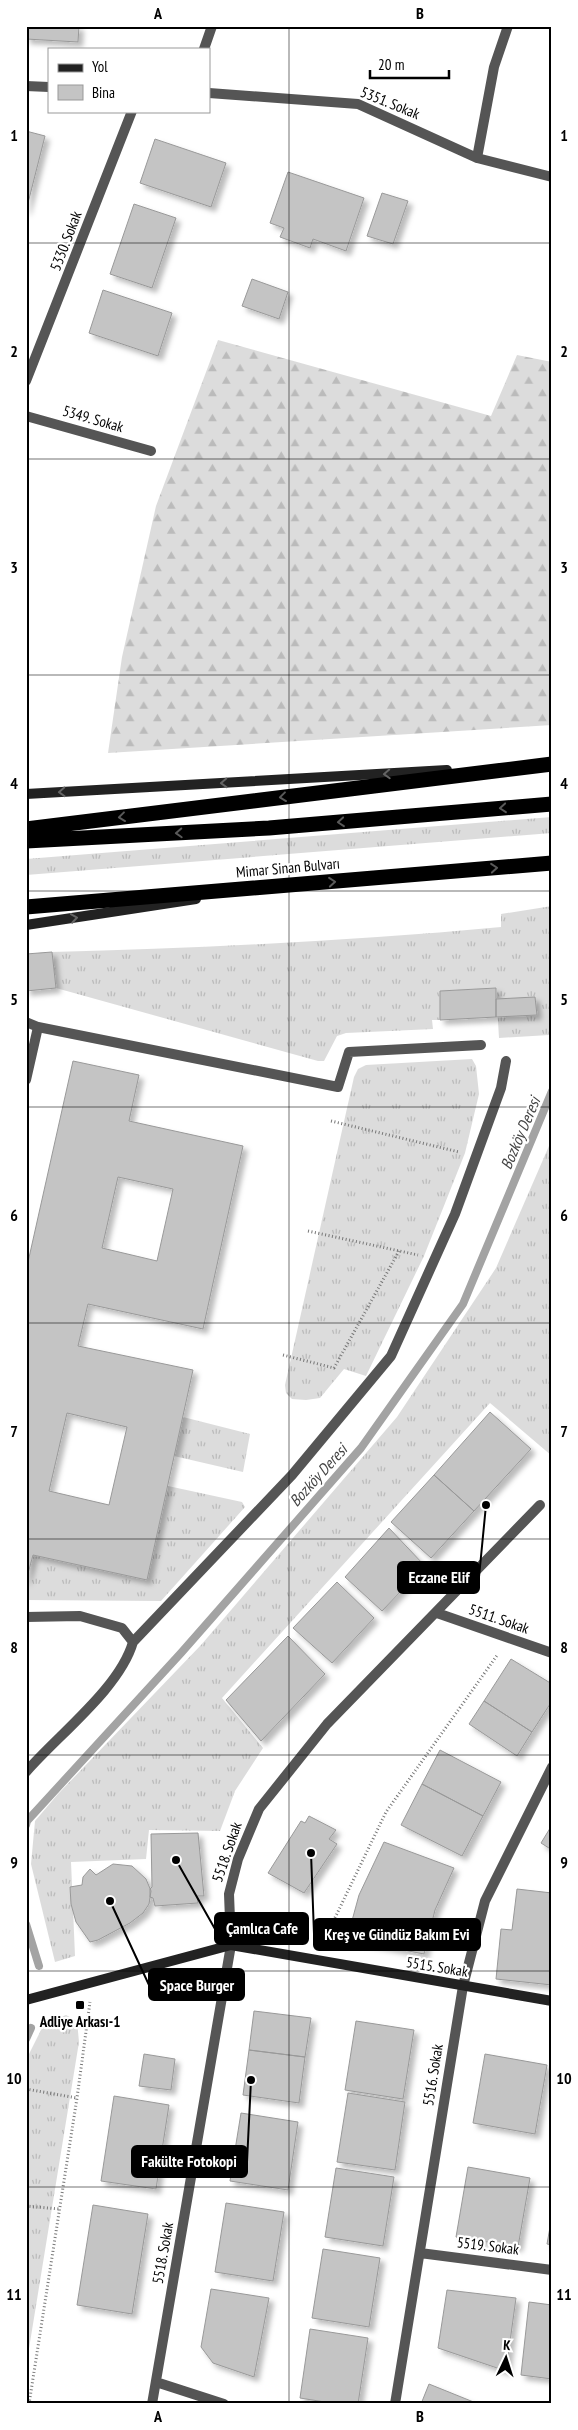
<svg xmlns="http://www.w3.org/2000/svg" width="578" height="2430" font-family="'PT Sans Narrow',sans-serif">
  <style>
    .grass { fill: url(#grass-tufts) }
    .forest { fill: url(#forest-firs) }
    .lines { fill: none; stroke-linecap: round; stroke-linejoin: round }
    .stream { stroke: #a3a3a3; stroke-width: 8 }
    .building { fill: #c4c4c4; stroke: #999; fill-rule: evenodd; filter: url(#shadow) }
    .path { stroke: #777; stroke-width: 3; stroke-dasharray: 1 2.5; stroke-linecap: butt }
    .lane { stroke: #555; stroke-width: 10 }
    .street { stroke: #555; stroke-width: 10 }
    .secondary { stroke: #222; stroke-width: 10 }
    .highway { stroke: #000; stroke-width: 15 }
    .oneway { stroke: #646464 }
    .oneway2 { stroke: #595959 }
    .grid { fill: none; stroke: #000; stroke-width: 1; stroke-opacity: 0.55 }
    .poi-dot { fill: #000; stroke: #fff; stroke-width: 2 }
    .labels { text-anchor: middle; stroke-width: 4.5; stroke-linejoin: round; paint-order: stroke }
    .street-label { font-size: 15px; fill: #000; stroke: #fff }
    .poi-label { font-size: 15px; font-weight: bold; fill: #000; stroke: #fff }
    .water-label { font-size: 16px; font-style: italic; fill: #444; stroke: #fff }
    .leader { fill: none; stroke: #000; stroke-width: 2 }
    .callout-dot { fill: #000; stroke: #fff; stroke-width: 2 }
    .callout { fill: #000; stroke: #000; stroke-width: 2 }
    .callout-label { font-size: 16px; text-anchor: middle; font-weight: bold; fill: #fff }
    .neatline { fill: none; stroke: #000; stroke-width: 2 }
    .grid-label { font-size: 16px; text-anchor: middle; font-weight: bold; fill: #000 }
  </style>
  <defs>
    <pattern id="grass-tufts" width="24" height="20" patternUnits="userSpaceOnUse" patternTransform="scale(1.25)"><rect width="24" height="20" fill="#dcdcdc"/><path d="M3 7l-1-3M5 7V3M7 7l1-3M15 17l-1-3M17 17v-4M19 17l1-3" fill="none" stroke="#bbb"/></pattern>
    <pattern id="forest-firs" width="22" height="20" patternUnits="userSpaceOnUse" patternTransform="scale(1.25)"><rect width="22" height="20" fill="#dcdcdc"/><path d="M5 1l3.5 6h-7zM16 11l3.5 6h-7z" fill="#bbb"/></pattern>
    <filter id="shadow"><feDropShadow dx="4.5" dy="4.5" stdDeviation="2.5" flood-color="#0004"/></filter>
  </defs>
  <rect width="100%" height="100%" fill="#fff"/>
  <path class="grass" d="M552,817V833L26,875V859Z
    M552,906V1027L549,1035L499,1038L496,988L440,991V1020H432L433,1029L346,1033L337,1036L324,1061H318L56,988L52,952C202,948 351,941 501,927V914Z
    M472,1059L476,1066L479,1094L465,1153L424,1256L366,1376L344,1369L320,1398L306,1400L292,1399L286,1393L285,1385L354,1077L358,1069L366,1065Z
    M552,1139V1456L490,1403L222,1698L263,1748L235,1791L220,1831L149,1830L146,1859L71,1862L75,1956L55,1962L31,1864L35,1821L58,1794L201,1645L397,1417L496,1268Z
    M183,1417L250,1434L243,1472L174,1456Z
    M168,1486L242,1502L245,1507L161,1601L26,1600V1581L33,1555L147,1580Z
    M66,2015L77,2021L79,2042L26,2367V2060L44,2024Z"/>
  <path class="forest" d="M218,340L491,416L517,355L552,362V725L108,753L122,657L156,506Z"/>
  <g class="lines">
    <path class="stream" d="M26,1825L27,1821L181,1653L361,1448L463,1304L552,1091
      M26,1924L39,1966
      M26,2039L31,2028"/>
  </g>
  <path class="building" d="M26,26H79L78,42L26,39Z
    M26,131L45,136L26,211Z
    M155,139L226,163L211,207L140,183Z
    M288,172L364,198L346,251L313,239L310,248L280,237L284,228L270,223Z
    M382,193L408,201L393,244L367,236Z
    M134,204L176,218L152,288L110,274Z
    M252,279L288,292L279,319L242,306Z
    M103,290L172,313L158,356L89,333Z
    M52,952L56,988L26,991V954Z
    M496,988V1017L440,1020V991Z
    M535,997L537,1015L496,1017V999Z
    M73,1061L139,1075L129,1121L243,1146L203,1329L88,1304L78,1346L193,1370L147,1580L33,1555L26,1581V1271ZM118,1177L173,1189L157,1261L102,1248ZM67,1413L127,1427L109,1505L49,1491Z
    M490,1412L531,1449L474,1511L434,1475Z
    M434,1475L474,1511L431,1558L391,1522Z
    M389,1528L425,1566L382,1611L345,1577Z
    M337,1582L374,1618L332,1663L293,1628Z
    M288,1636L325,1674L261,1741L226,1700Z
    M511,1659L552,1684V1701L532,1732L484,1701Z
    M484,1701L532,1732L517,1756L469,1724Z
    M440,1750L501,1782L483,1816L422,1784Z
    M422,1784L483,1816L462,1856L401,1825Z
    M309,1816L336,1830L329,1839L337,1844L304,1893L268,1873L301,1821L305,1823Z
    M552,1825V1850L541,1843Z
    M198,1833L204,1896H197L198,1903L155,1906L153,1898L150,1897V1889L152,1887L151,1834Z
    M384,1842L454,1868L435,1910L424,1954L347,1939L359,1895Z
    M113,1864L132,1866L146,1879L151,1891L149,1904L143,1913L130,1923L98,1940L90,1942L76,1922L71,1904L70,1887L82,1885L83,1877L90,1869L96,1875Z
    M517,1889L552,1893V1985L496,1979L501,1929L512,1930Z
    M254,2011L311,2018L305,2057L249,2050Z
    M356,2021L414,2030L403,2099L345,2090Z
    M249,2050L305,2057L299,2103L243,2095Z
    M144,2054L175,2059L171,2090L139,2086Z
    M485,2054L547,2065L535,2134L473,2123Z
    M348,2093L405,2102L395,2170L337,2162Z
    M114,2096L169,2105L156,2189L101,2181Z
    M241,2113L298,2122L288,2190L230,2181Z
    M468,2167L530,2178L518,2247L456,2237Z
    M336,2168L394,2177L383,2246L325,2237Z
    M226,2203L284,2212L273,2281L215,2272Z
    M93,2205L148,2214L132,2314L77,2305Z
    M552,2216V2245L547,2244Z
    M323,2249L380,2258L369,2327L312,2318Z
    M211,2289L269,2298L254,2377L213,2363L201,2347Z
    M447,2290L516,2298L506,2371L438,2348Z
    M529,2302L552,2305V2379L521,2375Z
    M310,2329L368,2338L358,2404H337L300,2398Z
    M429,2384L476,2403V2404H421Z"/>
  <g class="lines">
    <path class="path" d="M331,1121L459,1152
      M308,1231L418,1255
      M283,1355L334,1368L399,1251
      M329,1945L332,1924L386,1812L498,1654
      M26,2089L77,2098
      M26,2206L59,2209
      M29,2404L77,2098L90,2002"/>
    <path class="lane" d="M26,1022L38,1027
      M26,1080L38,1027L338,1087L349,1052L481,1045
      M26,1617L80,1616L122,1628L133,1642C120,1688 58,1735 26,1772
      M133,1642L292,1475L391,1356L455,1214L501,1088L506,1061"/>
    <path class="street" d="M204,49L212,26
      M26,86L49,87
      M209,93L358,104L477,158L552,177
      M477,158L494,67L508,26
      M26,381L132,111
      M26,416L151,451
      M437,1613L552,1653
      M420,2253L552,2270
      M156,2382L224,2404
      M152,2404L231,1945L229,1894L238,1859L259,1809L327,1724L540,1505
      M395,2404L463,1986L485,1901L552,1767"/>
    <path class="secondary" d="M26,794L447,770
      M26,925L196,899
      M26,2000L231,1945L552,2001"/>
    <path class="highway" d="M26,829L552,764
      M26,841L269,828L552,804
      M26,907L552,863"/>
  </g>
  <defs><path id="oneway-chevron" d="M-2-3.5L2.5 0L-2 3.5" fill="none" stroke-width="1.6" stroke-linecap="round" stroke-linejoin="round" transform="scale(1.25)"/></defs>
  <g class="oneway">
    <use href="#oneway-chevron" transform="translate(387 774) rotate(177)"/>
    <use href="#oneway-chevron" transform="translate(224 783) rotate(177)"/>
    <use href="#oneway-chevron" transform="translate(62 792) rotate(177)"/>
    <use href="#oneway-chevron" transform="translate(74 918) rotate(-9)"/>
  </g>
  <g class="oneway2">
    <use href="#oneway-chevron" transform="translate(283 797) rotate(173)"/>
    <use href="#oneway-chevron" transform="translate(503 808) rotate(175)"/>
    <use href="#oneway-chevron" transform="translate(122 817) rotate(173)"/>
    <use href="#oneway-chevron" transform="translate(341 822) rotate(175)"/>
    <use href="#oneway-chevron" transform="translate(179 833) rotate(177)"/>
    <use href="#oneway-chevron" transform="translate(494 868) rotate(-5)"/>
    <use href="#oneway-chevron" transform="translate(332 882) rotate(-5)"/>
  </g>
  <path class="grid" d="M289,26V2404M26,243H552M26,459H552M26,675H552M26,891H552M26,1107H552M26,1323H552M26,1539H552M26,1755H552M26,1971H552M26,2187H552"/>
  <rect class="poi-dot" x="75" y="2000" width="10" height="10" rx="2.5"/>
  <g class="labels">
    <g class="street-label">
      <text transform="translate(390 103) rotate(22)" y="5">5351. Sokak</text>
      <text transform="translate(66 241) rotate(-69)" y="5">5330. Sokak</text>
      <text transform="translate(93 419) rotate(16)" y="5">5349. Sokak</text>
      <text transform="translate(288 868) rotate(-5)" y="5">Mimar Sinan Bulvarı</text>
      <text transform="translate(499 1619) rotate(19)" y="5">5511. Sokak</text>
      <text transform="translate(227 1852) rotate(-71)" y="5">5518. Sokak</text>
      <text transform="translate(437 1967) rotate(9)" y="5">5515. Sokak</text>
      <text transform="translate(433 2075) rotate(-81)" y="5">5516. Sokak</text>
      <text transform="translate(488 2246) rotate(7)" y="5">5519. Sokak</text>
      <text transform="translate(163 2253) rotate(-80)" y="5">5518. Sokak</text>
    </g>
    <g class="poi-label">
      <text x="80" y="2027">Adliye Arkası-1</text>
    </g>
    <g class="water-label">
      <text transform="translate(520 1133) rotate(-67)" y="6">Bozköy Deresi</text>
      <text transform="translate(318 1475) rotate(-48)" y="6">Bozköy Deresi</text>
    </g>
  </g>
  <path class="leader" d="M486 1505L479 1577M176 1860L215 1929M311 1853L314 1934M110 1901L149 1985M251 2080L247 2162"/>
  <g class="callout-dot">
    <circle cx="486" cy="1505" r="5"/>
    <circle cx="176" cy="1860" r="5"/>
    <circle cx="311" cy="1853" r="5"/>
    <circle cx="110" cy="1901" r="5"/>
    <circle cx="251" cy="2080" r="5"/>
  </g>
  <g class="callout">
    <rect x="398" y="1562" width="81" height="31" rx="5"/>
    <rect x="215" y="1913" width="93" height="31" rx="5"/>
    <rect x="314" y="1919" width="166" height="31" rx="5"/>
    <rect x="149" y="1969" width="95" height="31" rx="5"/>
    <rect x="132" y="2146" width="115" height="31" rx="5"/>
  </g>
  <g class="callout-label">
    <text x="439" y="1583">Eczane Elif</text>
    <text x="262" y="1934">Çamlıca Cafe</text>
    <text x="397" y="1940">Kreş ve Gündüz Bakım Evi</text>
    <text x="197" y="1991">Space Burger</text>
    <text x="189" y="2167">Fakülte Fotokopi</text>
  </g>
  <rect width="578" height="2430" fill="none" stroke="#ffffff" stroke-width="55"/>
  <rect x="48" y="48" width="162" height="65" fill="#ffffff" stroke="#999999"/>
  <rect x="58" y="64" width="25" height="8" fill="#222222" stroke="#999999"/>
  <text x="92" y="72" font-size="15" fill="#000000">Yol</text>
  <rect x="58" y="85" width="25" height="15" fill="#c4c4c4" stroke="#999999"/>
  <text x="92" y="98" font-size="15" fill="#000000">Bina</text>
  <g transform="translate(506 2358) rotate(4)" stroke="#ffffff" stroke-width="4" paint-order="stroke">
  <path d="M0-4L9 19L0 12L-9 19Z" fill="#000000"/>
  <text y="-8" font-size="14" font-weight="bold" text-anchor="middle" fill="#000000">K</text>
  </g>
  <path d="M370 70v8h79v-8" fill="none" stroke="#000000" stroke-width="2.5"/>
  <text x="378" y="70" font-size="15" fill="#000000" stroke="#ffffff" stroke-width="4" paint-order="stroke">20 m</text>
  <rect x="28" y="28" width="522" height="2374" class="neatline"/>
  <g class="grid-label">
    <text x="158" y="19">A</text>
    <text x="420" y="19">B</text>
    <text x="14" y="141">1</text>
    <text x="564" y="141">1</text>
    <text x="14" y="357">2</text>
    <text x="564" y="357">2</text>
    <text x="14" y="573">3</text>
    <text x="564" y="573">3</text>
    <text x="14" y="789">4</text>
    <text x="564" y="789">4</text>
    <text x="14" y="1005">5</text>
    <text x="564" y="1005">5</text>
    <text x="14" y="1221">6</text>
    <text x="564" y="1221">6</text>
    <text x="14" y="1437">7</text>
    <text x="564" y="1437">7</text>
    <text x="14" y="1653">8</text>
    <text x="564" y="1653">8</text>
    <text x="14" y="1868">9</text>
    <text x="564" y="1868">9</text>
    <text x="14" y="2084">10</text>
    <text x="564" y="2084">10</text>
    <text x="14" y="2300">11</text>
    <text x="564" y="2300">11</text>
    <text x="158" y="2422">A</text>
    <text x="420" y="2422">B</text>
  </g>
</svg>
